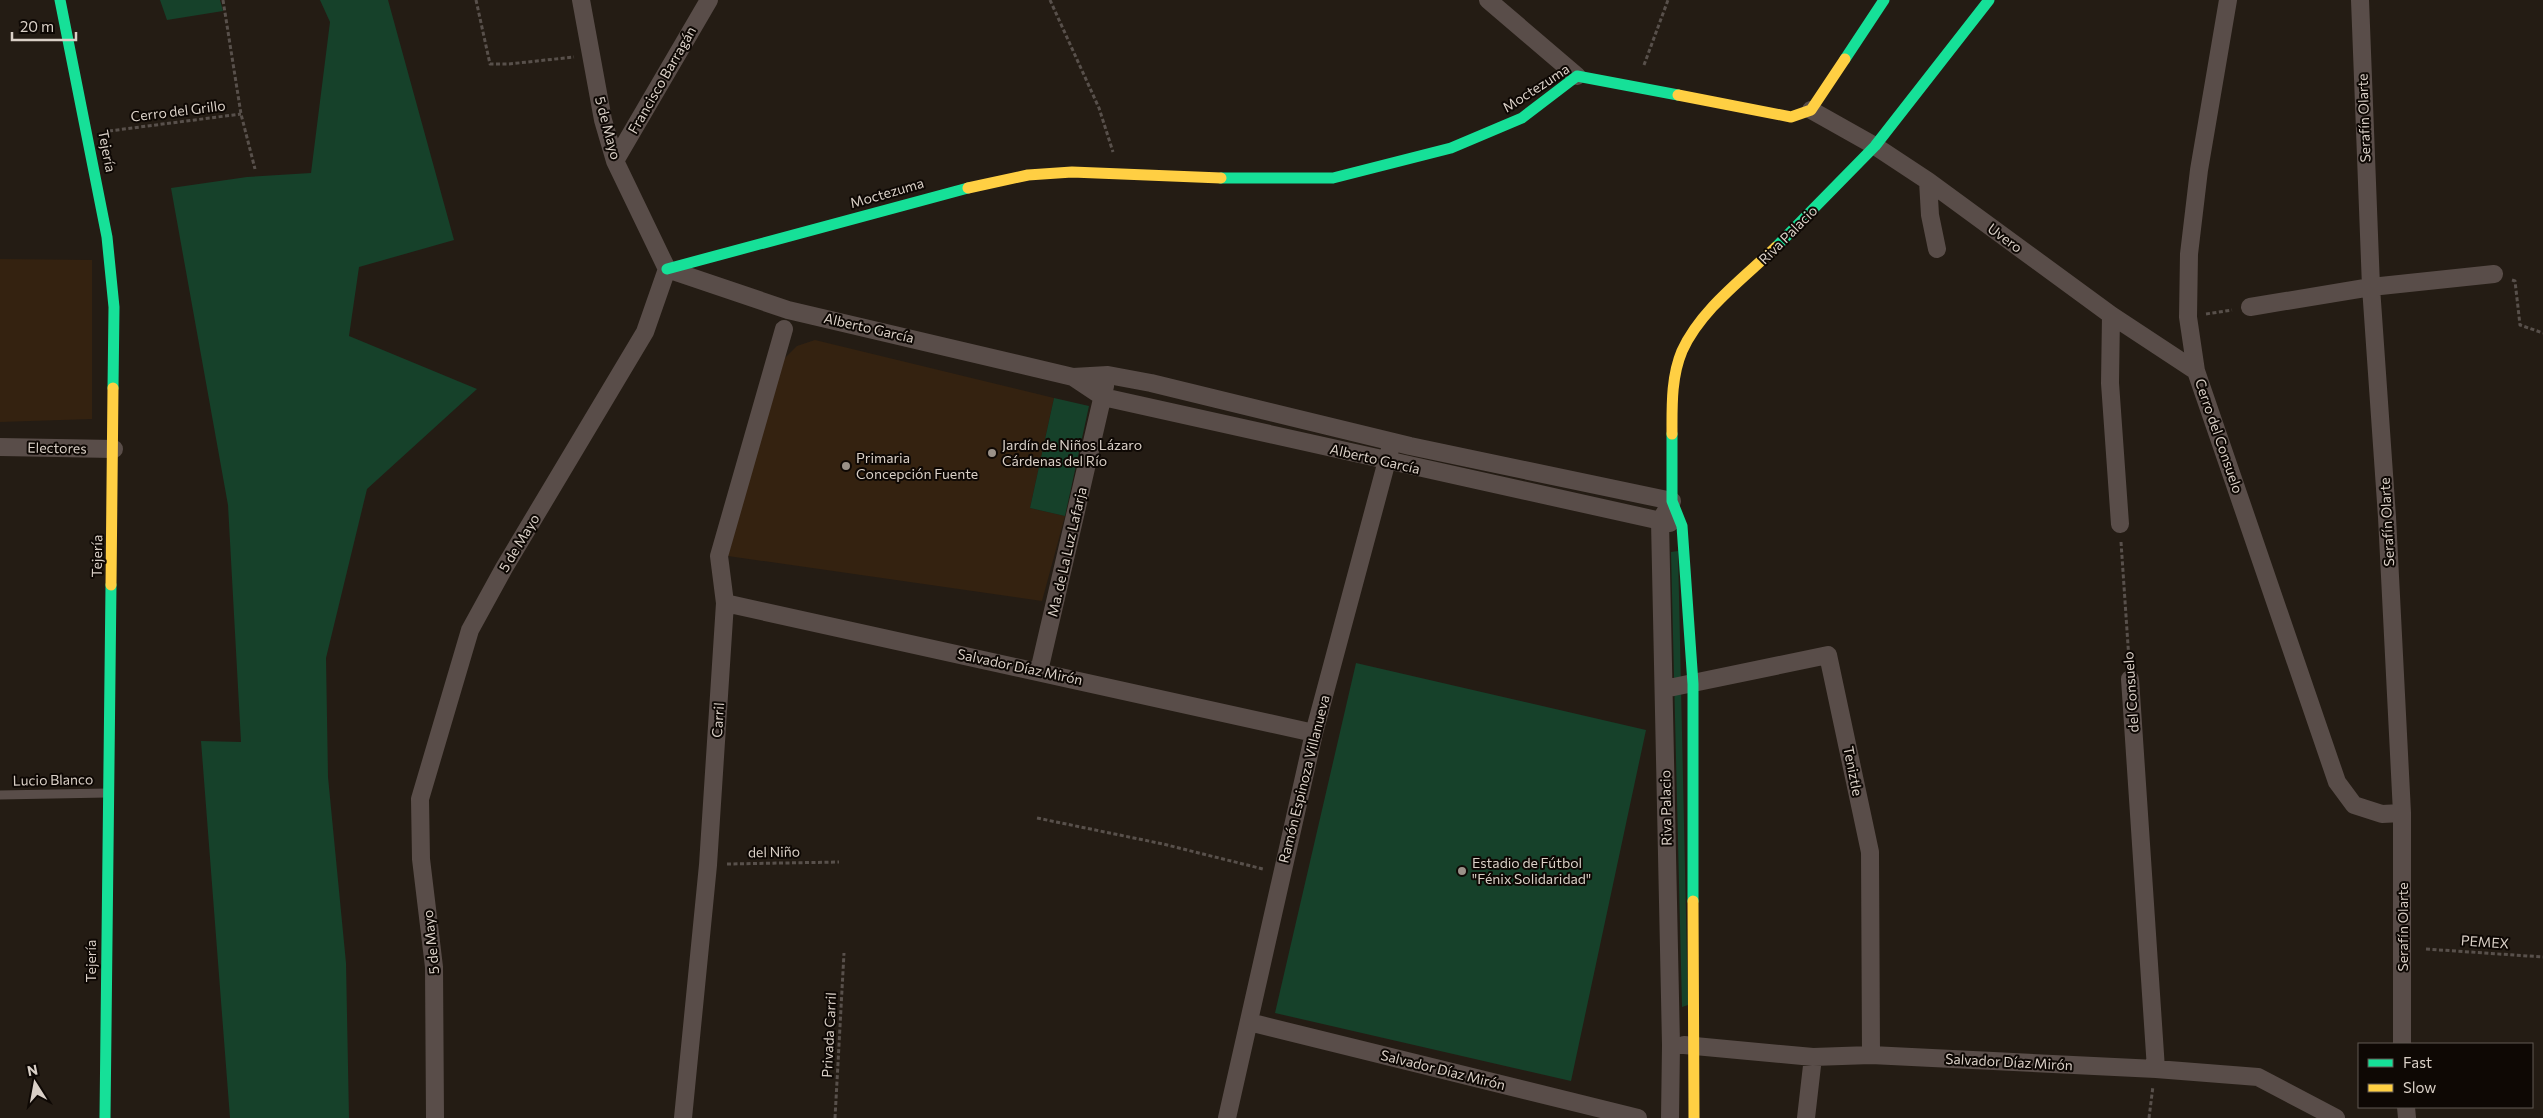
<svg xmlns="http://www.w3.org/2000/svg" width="2543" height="1118" font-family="Commissioner,sans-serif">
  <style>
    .built { fill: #342210 }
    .green { fill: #16412a }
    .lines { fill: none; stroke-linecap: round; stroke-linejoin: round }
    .path { stroke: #58504b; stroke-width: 3; stroke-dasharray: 4 2.5; stroke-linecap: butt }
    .lane { stroke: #594d49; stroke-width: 9 }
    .street { stroke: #594d49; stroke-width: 18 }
    .fast { stroke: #16e098; stroke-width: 11 }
    .slow { stroke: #ffcf43; stroke-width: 11 }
    .poi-dot { fill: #9a9188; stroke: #0e0804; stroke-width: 2 }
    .labels { text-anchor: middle; stroke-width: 4; stroke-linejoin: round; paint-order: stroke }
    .street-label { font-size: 14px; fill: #dad0c7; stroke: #0e0804 }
    .poi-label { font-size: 14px; fill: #dad0c7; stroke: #0e0804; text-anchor: start }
  </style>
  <rect width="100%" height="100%" fill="#241c14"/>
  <path class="built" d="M0,259L92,260V419L0,422Z
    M815,340L1054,398L1030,508L1065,516L1042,601L728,556L779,364L797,346Z"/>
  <path class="green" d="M160,0H220L223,11L167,20Z
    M320,0H388L454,240L359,267L349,336L477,389L367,489L326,658L328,777L346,963L349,1118H230L201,741L241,742L228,505L171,188L247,177L311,173L330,22Z
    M1054,398L1089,406L1065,516L1030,508Z
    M1678,551L1688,1005L1682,1007L1671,552Z
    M1356,663L1646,730L1571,1081L1275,1013Z"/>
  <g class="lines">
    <path class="path" d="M223,0L241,114L255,169
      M476,0L490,64H509L574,57
      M1050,0L1099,108L1113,152
      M1644,65L1668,0
      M109,131L241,114
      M2512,280L2515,281L2520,325L2543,333
      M2206,314L2232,310
      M2121,542L2129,660
      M1037,818L1163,844L1263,869
      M727,864L839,862
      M2426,949L2543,957
      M835,1118L844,953
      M2149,1118L2153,1086"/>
    <path class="lane" d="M0,795L107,793"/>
    <path class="street" d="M1488,0L1577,76
      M2228,0L2199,170L2189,254L2188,317L2196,371L2337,782L2354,805L2382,814L2402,813
      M2360,0L2371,287L2387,517L2402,813V1044
      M1811,110L1875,146L1928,181L2111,315L2196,371
      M615,161L709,0
      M1928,181L1930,215L1937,249
      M667,269L788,310L1073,377L1108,375L1151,383L1410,446L1672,501L1660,521L1671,1045L1670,1118
      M2250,307L2371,287L2494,274
      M2111,315L2110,383L2120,524
      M1073,377L1103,397L1670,523
      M0,447L114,449
      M725,603L1314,733
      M1039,671L1105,386
      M2130,679L2156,1069
      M1664,689L1828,655L1870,852L1871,1055
      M1249,1022L1638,1118
      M1684,1045L1813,1057L1871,1055L2156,1069L2258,1077L2336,1118
      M2406,1107L2407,1118
      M435,1118L434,967L421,859L420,799L470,630L504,568L645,332L667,269L615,161L603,120L581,0
      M683,1118L708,865L725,603L719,556L784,329
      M1227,1118L1314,733L1392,442
      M1806,1118L1813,1057"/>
    <path class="fast" d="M60,0L107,237L114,307L113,388
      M1845,59L1884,0
      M1221,178H1333L1451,148L1522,118L1577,76L1678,95
      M1776,247L1875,146L1989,0
      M667,269L968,188
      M1672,434V501L1682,526L1693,684V901
      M105,1118L111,585"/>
    <path class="slow" d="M1678,95L1791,117L1811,110L1845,59
      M968,188L1028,175L1072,172L1221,178
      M1672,434C1672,407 1671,377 1682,351C1701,309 1744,278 1776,247
      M111,585L113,388
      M1693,901L1694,1118"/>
  </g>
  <g class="poi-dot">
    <circle cx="992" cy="453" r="5"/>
    <circle cx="846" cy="466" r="5"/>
    <circle cx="1462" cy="871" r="5"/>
  </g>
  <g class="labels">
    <g class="street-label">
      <text transform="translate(662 80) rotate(-60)" y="5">Francisco Barragán</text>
      <text transform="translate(1536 88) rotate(-33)" y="5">Moctezuma</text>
      <text transform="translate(178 111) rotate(-7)" y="5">Cerro del Grillo</text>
      <text transform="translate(2364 118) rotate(-92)" y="5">Serafín Olarte</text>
      <text transform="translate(608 128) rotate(75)" y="5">5 de Mayo</text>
      <text transform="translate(107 151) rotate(79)" y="5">Tejería</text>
      <text transform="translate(887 193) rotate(-16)" y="5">Moctezuma</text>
      <text transform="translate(1788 235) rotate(-45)" y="5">Riva Palacio</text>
      <text transform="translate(2005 238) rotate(36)" y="5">Uvero</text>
      <text transform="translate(869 328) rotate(13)" y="5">Alberto García</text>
      <text transform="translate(2219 436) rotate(71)" y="5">Cerro del Consuelo</text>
      <text transform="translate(57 448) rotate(1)" y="5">Electores</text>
      <text transform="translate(1375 459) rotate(13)" y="5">Alberto García</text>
      <text transform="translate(2387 522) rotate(-93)" y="5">Serafín Olarte</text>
      <text transform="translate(519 543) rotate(-59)" y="5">5 de Mayo</text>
      <text transform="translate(1067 552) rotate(-77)" y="5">Ma. de La Luz Lafarja</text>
      <text transform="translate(97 556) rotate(-89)" y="5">Tejería</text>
      <text transform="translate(1020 667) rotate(12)" y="5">Salvador Díaz Mirón</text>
      <text transform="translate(2131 692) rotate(-94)" y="5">del Consuelo</text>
      <text transform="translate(718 720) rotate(-86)" y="5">Carril</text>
      <text transform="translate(1853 771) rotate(79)" y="5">Teniztle</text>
      <text transform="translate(1304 779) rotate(-76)" y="5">Ramón Espinoza Villanueva</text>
      <text transform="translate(53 780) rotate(-1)" y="5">Lucio Blanco</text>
      <text transform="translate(1666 808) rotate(-91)" y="5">Riva Palacio</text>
      <text transform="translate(774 852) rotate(-1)" y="5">del Niño</text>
      <text transform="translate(2403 927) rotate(-90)" y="5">Serafín Olarte</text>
      <text transform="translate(431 942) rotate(-96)" y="5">5 de Mayo</text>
      <text transform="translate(2485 942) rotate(4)" y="5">PEMEX</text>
      <text transform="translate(91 961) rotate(-90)" y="5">Tejería</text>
      <text transform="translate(829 1035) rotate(-87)" y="5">Privada Carril</text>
      <text transform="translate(2009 1062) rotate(3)" y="5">Salvador Díaz Mirón</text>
      <text transform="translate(1443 1070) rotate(14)" y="5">Salvador Díaz Mirón</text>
    </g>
    <g class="poi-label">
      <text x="1002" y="450">Jardín de Niños Lázaro<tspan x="1002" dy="16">Cárdenas del Río</tspan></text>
      <text x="856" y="463">Primaria<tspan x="856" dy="16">Concepción Fuente</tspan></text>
      <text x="1472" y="868">Estadio de Fútbol<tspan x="1472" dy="16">"Fénix Solidaridad"</tspan></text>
    </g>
  </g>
  <rect x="2358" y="1043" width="175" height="65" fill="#0e0804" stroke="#605852"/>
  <rect x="2368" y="1059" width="25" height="8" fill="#16e098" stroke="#605852"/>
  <text x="2403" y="1068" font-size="15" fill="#dad0c7">Fast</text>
  <rect x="2368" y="1084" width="25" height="8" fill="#ffcf43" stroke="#605852"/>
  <text x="2403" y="1093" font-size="15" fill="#dad0c7">Slow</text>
  <g transform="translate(35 1083) rotate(349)" stroke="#0e0804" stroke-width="4" paint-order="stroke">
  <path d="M0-4L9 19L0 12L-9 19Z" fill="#dad0c7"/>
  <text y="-8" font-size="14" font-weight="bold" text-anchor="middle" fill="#dad0c7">N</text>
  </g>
  <path d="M12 32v8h64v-8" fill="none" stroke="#dad0c7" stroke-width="2.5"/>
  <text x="20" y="32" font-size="15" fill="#dad0c7" stroke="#0e0804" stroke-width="4" paint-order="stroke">20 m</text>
</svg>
